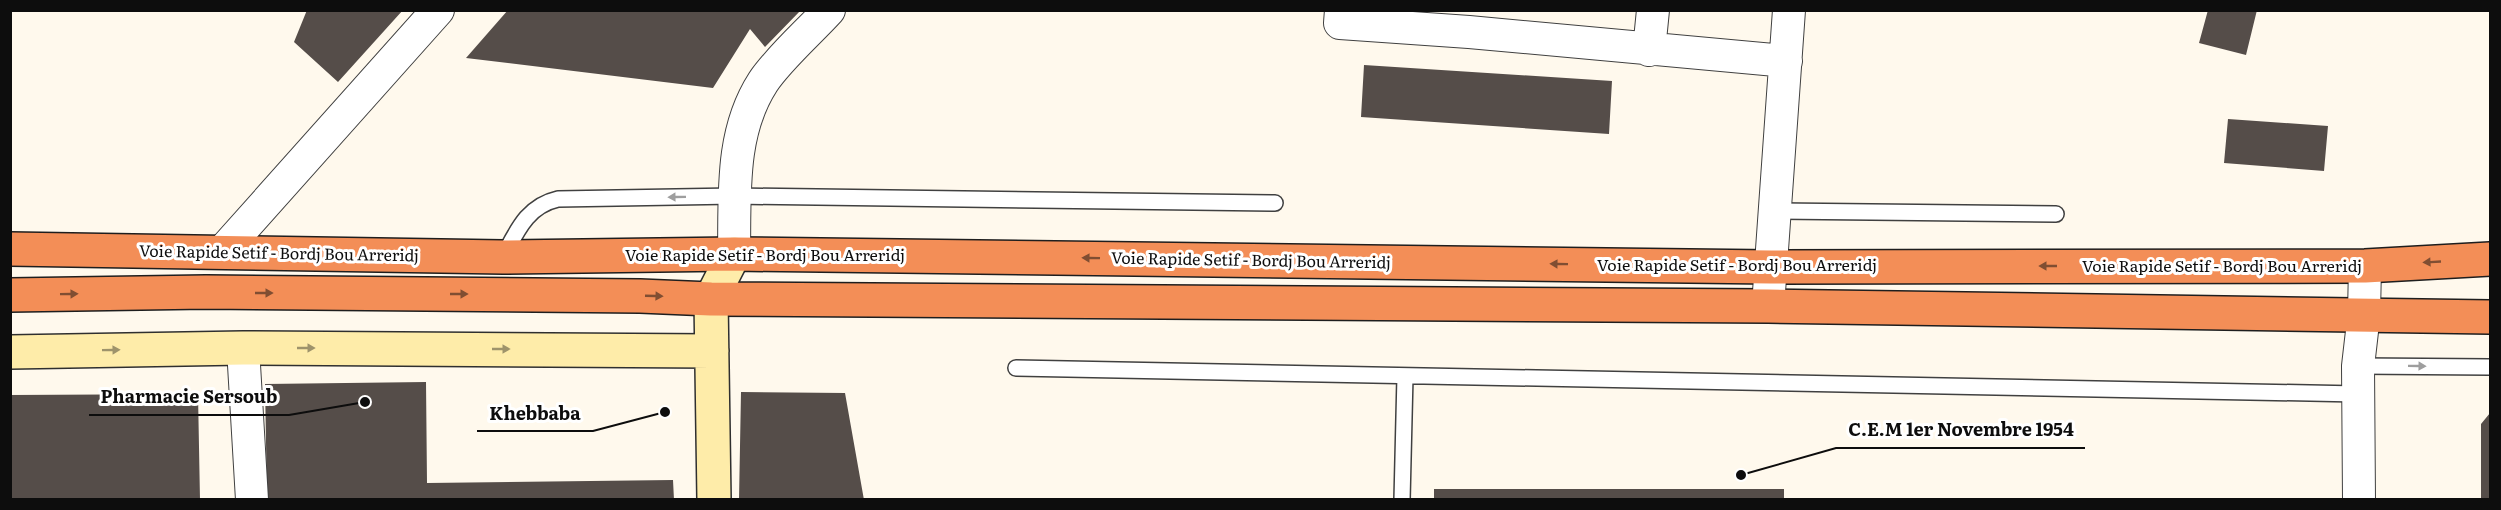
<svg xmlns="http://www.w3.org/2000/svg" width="2501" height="510" font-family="Literata,serif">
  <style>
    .building { fill: #554d49 }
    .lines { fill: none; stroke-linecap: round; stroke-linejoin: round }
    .lane-casing { stroke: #404040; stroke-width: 18 }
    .street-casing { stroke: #404040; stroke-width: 34 }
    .secondary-casing { stroke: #2f2f2f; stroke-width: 36 }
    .highway-casing { stroke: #1e1e1e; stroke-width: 36 }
    .lane { stroke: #fff; stroke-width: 15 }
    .street { stroke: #fff; stroke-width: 32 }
    .secondary { stroke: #feeca9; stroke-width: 33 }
    .highway { stroke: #f38e57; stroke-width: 33 }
    .oneway { fill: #9e9e9e }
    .oneway2 { fill: #804e32 }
    .oneway3 { fill: #9e936b }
    .labels { text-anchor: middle; stroke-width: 6; stroke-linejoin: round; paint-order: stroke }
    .street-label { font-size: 16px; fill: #0d0d0d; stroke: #fff }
    .leader { fill: none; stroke: #0d0d0d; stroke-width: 2 }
    .callout-dot { fill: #0d0d0d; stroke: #fff; stroke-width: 2 }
    .callout-label { font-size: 18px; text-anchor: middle; font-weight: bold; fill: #0d0d0d; stroke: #fff; stroke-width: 6; stroke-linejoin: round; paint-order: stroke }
  </style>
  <rect width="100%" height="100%" fill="#fff9ed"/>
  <path class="building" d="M307,10H403L338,82L294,42Z
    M508,10H801L765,47L750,29L713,88L466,58Z
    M2208,10H2257L2246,55L2199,43Z
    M1364,65L1612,81L1609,134L1361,117Z
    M2228,119L2328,126L2324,171L2224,163Z
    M426,382L427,483L673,480L674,500H267L265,384Z
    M741,392L845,393L864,500H739Z
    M198,394L200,500H10V395Z
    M2490,413V500L2481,499V424Z
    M1434,489H1784V500H1434Z"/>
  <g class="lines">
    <defs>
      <path id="lane" d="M1775,211L2056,214
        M503,257C517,231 527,206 558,199L735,196L1275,203
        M2358,366L2490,367
        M1016,368L2358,394
        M1402,500L1405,376"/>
      <path id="street" d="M1341,10L1340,23L1469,32L1786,61
        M1649,50L1653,10
        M222,252L438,10
        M734,254C735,195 730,133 763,82C778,59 810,31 829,10
        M1768,306L1789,10
        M243,348L252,500
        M2359,500L2358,366L2364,314L2365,266"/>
      <path id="secondary" d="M10,352L243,348L712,351
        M714,500L711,299L734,254"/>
      <path id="highway" d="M10,249L503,257L734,254L1771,267L2365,266L2490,259
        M10,295L206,292L640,296L711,299L1768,306L2490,317"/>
    </defs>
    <use href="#lane" class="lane-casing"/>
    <use href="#street" class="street-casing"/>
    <use href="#secondary" class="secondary-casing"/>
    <use href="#highway" class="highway-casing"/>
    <use href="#lane" class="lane"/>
    <use href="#street" class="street"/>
    <use href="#secondary" class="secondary"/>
    <use href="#highway" class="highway"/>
  </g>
  <defs><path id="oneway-solid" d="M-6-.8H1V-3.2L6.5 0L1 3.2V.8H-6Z" transform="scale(1.5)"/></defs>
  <g class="oneway">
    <use href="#oneway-solid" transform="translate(677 197) rotate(179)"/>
    <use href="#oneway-solid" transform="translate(2417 366) rotate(1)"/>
  </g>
  <g class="oneway2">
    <use href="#oneway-solid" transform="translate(1091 258) rotate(-179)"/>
    <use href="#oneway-solid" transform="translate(2432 262) rotate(177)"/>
    <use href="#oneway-solid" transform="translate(1559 264) rotate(-179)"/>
    <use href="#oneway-solid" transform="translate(2048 266) rotate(180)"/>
    <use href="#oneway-solid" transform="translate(264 293)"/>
    <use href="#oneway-solid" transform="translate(69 294) rotate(-1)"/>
    <use href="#oneway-solid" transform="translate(459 294)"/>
    <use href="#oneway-solid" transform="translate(654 296) rotate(2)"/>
  </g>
  <g class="oneway3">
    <use href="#oneway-solid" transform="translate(306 348)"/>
    <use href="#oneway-solid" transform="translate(501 349)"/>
    <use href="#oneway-solid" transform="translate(111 350) rotate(-1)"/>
  </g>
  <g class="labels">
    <g class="street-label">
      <text transform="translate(279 253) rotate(1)" y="6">Voie Rapide Setif - Bordj Bou Arreridj</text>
      <text x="765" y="261">Voie Rapide Setif - Bordj Bou Arreridj</text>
      <text transform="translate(1251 260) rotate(1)" y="6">Voie Rapide Setif - Bordj Bou Arreridj</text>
      <text x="1737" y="271">Voie Rapide Setif - Bordj Bou Arreridj</text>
      <text x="2222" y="272">Voie Rapide Setif - Bordj Bou Arreridj</text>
    </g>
  </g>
  <path class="leader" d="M365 402L289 415H89M665 412L593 431H477M1741 475L1836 448H2085"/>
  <g class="callout-dot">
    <circle cx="365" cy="402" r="6"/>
    <circle cx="665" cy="412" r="6"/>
    <circle cx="1741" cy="475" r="6"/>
  </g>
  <g class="callout-label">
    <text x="189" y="403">Pharmacie Sersoub</text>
    <text x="535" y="420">Khebbaba</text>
    <text x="1961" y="436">C.E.M 1er Novembre 1954</text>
  </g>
  <rect width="2501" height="510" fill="none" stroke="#0d0d0d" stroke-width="24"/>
</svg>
